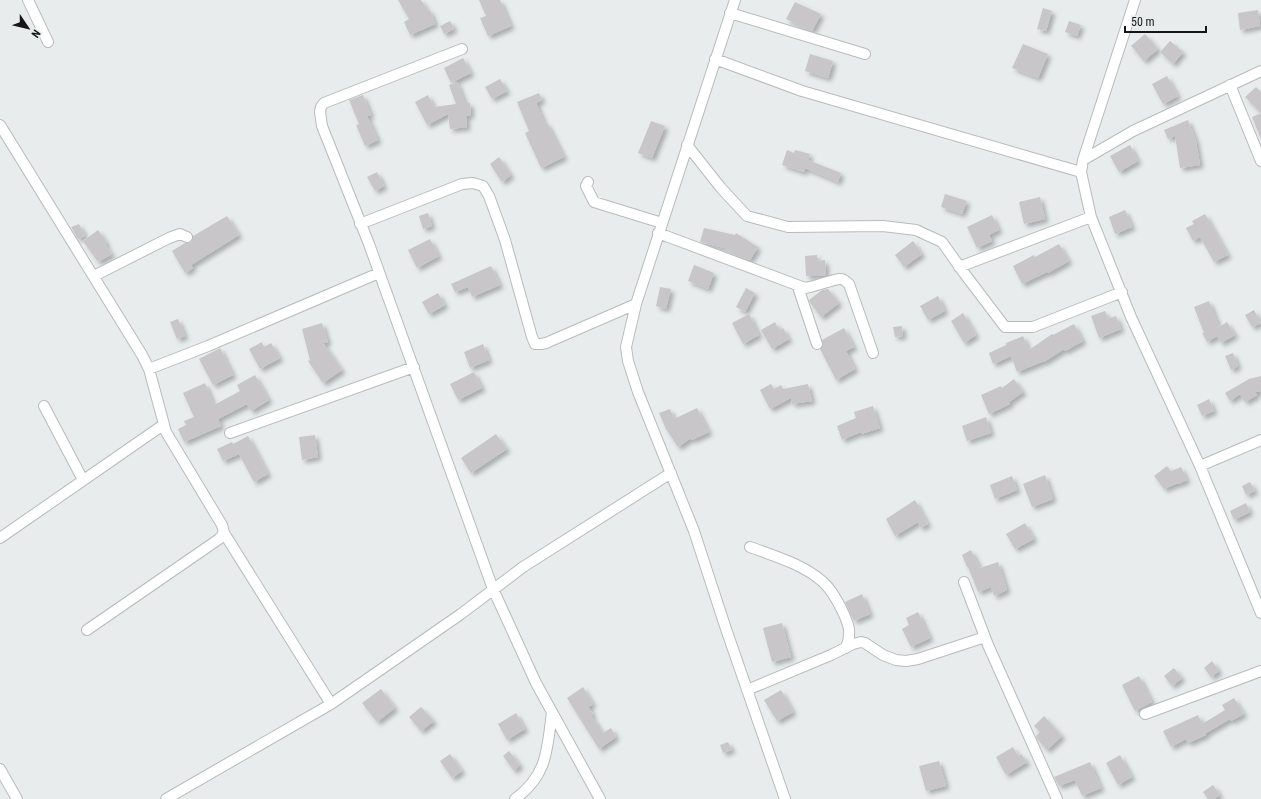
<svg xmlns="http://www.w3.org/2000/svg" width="1261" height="799" font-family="'Roboto Condensed',sans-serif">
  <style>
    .building { fill: #c8c6c8; filter: url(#shadow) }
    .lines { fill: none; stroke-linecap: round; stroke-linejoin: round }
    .minor-casing { stroke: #b8bbbc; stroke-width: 12 }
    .minor { stroke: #fff; stroke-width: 10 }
  </style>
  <defs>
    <filter id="shadow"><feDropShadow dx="3.5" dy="3.5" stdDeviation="2" flood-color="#0004"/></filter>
  </defs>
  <rect width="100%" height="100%" fill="#e8ecec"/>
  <path class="building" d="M398,0H421L428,11L430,10L435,24L410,35L404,22L409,19Z
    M479,0H500L511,26L488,36L480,18L486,16Z
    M795,2L821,14L812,31L786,19Z
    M1043,8L1052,11L1046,31L1037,29Z
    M1258,10L1260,26L1240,30L1238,13Z
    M450,21L454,29L444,34L440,26Z
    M1069,21L1081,25L1077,36L1065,32Z
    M1145,34L1158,49L1144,61L1131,46Z
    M1170,41L1183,52L1173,64L1160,52Z
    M1023,44L1048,54L1038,78L1012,68Z
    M810,54L833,61L828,78L805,71Z
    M463,58L471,73L451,83L444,68Z
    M1167,76L1178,96L1163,104L1152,84Z
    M500,79L507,91L492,99L485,87Z
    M457,82L465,103H470L471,115L466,116L467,127L450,129L448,114L427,125L415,102L428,95L434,107L456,104L449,85Z
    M1256,87L1261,92V113L1245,97Z
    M539,93L542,100L536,103L545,124L547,123L564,157L541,168L525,133L529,131L517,102Z
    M363,95L371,115L367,116L378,140L365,146L356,125L359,124L349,100Z
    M1261,113V139L1252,117Z
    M1188,120L1196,141L1200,165L1180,168L1175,136L1168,139L1164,130Z
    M651,121L665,126L652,158L638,153Z
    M1130,145L1138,161L1119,172L1110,156Z
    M787,150L794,153L795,150L810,154L808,160L841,173L838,182L805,168L804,172L782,165Z
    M499,157L511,175L502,182L490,164Z
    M377,172L384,186L375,191L367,177Z
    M945,194L967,201L962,214L941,207Z
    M1040,197L1045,219L1024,224L1019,202Z
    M1125,210L1132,227L1115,234L1109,217Z
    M428,213L432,226L423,229L419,216Z
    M1205,214L1228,255L1214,262L1200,237L1193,241L1186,228L1194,224L1192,221Z
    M992,215L999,230L989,235L992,241L977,248L967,227Z
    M227,216L239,235L191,265L193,268L185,273L172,251L185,243L191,242L193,236Z
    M79,224L85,236L78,239L71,227Z
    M704,228L735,235L736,233L758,247L750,260L735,255L724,248L700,242Z
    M98,230L107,243L105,244L112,254L98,262L83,241Z
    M430,239L439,256L417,268L408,250Z
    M913,241L922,254L904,267L895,255Z
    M1059,244L1069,261L1048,273L1047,272L1022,284L1013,266L1034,255L1035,257Z
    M817,255V261L825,260L826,275L806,276L805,256Z
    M694,265L714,273L708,289L688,281Z
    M491,266L500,285L472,297L468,287L455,292L451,284Z
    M660,287L671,289L666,309L656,306Z
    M746,288L755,293L745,312L736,307Z
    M828,289L839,303L821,317L811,304L809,300L822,290Z
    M438,293L445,305L429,314L422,302Z
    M938,296L945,311L928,320L920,306Z
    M1209,301L1219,327L1227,322L1235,335L1221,343L1217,336L1207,342L1202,333H1204L1194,307Z
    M1254,310L1261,323L1252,327L1245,315Z
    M1105,311L1108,319L1116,316L1121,329L1099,338L1091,316Z
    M963,313L976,335L964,343L951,321Z
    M749,314L759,335L743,344L732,323Z
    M178,319L185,336L177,339L170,322Z
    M775,322L779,330L783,328L789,339L772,349L761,330Z
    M322,323L328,342L323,343L342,370L323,383L308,361L310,360L302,329Z
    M1074,324L1083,341L1065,351L1064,349L1044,362V361L1017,372L1011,356L993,364L989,353L1006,345V343L1023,336L1029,350L1052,334L1053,335Z
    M902,326L903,336L895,337L893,327Z
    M844,328L854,347L846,351L855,369L836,380L820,349L823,345L822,340Z
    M262,342L264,347L271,343L280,358L260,369L249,349Z
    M483,344L489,360L470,368L464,352Z
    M220,348L233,375L213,385L199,359Z
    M1233,353L1238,366L1231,370L1225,356Z
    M474,372L482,388L458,400L450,384Z
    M255,375L269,400L251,411L247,404L218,419L221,426L184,442L178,429L186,425L184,421L194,417L183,393L205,383L214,405L240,391L237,385Z
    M1261,376V391L1255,392L1257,395L1245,402L1240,394L1230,401L1225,393L1249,379Z
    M1014,379L1023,392L1009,402L1010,404L989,414L981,395L1001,386L1002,388Z
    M771,384L774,389L781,385L783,389L808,384L812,401L792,404L791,398L770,409L760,390Z
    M1209,399L1214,411L1202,416L1197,405Z
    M873,406L880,428L861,434V432L842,440L837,426L856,418L854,412Z
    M697,408L709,432L692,440L691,438L678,447L666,429L659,413L670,409L674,419Z
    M986,417L991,433L967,441L962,426Z
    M496,434L507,449L471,473L461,458Z
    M315,435L318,457L302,460L299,437Z
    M248,436L268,474L254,482L239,454L223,461L217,449L232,442L233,444Z
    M1167,466L1171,471L1181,467L1187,480L1178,484V483L1164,489L1154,476Z
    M1045,475L1053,499L1032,507L1023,484Z
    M1012,476L1017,490L995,499L990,485Z
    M1250,482L1255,491L1246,495L1242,486Z
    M915,500L928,524L920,528L918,522L895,536L886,519Z
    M1246,503L1250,512L1234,520L1230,511Z
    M1025,523L1034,539L1015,549L1006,534Z
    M971,550L980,568L998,562L1007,590L994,596L991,587L978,592L968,567H967L962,555Z
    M862,594L870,614L854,621L845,602Z
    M918,612L930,638L911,647L902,629L909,625L906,618Z
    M782,623L791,657L772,662L763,628Z
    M1212,661L1219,671L1211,677L1204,668Z
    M1174,668L1182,678L1172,686L1164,676Z
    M1139,676L1152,702L1135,711L1122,685Z
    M583,687L593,704L588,707L593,714L591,715L603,733L611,728L616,737L599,749L567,698Z
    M381,689L395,708L377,722L362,703Z
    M781,690L793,712L777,721L764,700Z
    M1234,698L1244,714L1231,721L1230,719L1206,733V735L1188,743L1186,739L1171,747L1163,731L1198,715L1202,724L1225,710L1222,705Z
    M421,707L434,721L421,731L409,717Z
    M516,713L525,729L507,740L498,724Z
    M1044,716L1062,736L1047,750L1037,739L1036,736L1040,732L1034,726Z
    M728,742L732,750L723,753L720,745Z
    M1013,747L1018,756L1021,754L1027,762L1006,775L996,757Z
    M509,751L520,765L514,771L503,756Z
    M450,754L462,771L452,778L440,761Z
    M1120,755L1132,777L1118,785L1106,763Z
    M939,761L946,786L926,791L919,766Z
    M1090,762L1101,788L1082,796L1075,780L1059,786L1054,777Z
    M1213,785L1220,795L1214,799H1208L1203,792Z"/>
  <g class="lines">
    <defs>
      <path id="minor" d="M28,0L48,42
        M735,0L636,304L626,347L628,361L638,392L694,531L726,629L785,799
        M1135,0L1083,160L1081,172L1091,217L1131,317L1200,466L1261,613
        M730,13L865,54
        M462,49L324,103L321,107L320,112L322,126L369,244L493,589L536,683L600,799
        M715,59L802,91L1081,172
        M1230,85L1261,161
        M0,125L142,355L149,369L208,346L379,273
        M687,145L721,188L747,216L788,227L883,226L916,230L942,242L964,273L1005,327H1033L1122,292
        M1083,160L1133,131L1261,71
        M588,182L586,186L594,202L662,223
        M360,224L462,184L473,183L483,186L489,196L505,240L532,337L535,344H541L546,343L636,304
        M658,233L805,288C815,287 832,279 841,279C844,279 846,282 849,284L873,353
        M959,267L1091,217
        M94,276L169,238L180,234L187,237
        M798,287L817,344
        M44,406L83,480
        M230,433L414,367
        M1200,466L1261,440
        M224,533L331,704
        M0,538L163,425
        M750,547C774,556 803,564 823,582C831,589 837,600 842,610C849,625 852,632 846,648
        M964,582L988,645L1057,799
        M87,630L219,539L224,533L222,525L166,432L149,369
        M747,690L831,655L853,644L861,642L865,643L883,655L896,660L906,661L918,659L985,637
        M1145,714L1261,671
        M0,769L17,799
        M166,799L331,704L461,614L523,567L671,473
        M515,799C548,775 547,749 552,712"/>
    </defs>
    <use href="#minor" class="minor-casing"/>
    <use href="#minor" class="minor"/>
  </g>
  <g transform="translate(28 28) rotate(125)" stroke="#e8ecec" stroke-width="3" paint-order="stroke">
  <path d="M0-3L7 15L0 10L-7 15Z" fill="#151617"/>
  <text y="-6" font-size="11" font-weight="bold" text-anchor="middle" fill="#151617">N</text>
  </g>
  <path d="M1125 26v6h81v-6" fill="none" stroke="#151617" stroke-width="2"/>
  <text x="1131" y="26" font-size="12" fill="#151617" stroke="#e8ecec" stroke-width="3" paint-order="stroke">50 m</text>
</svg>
